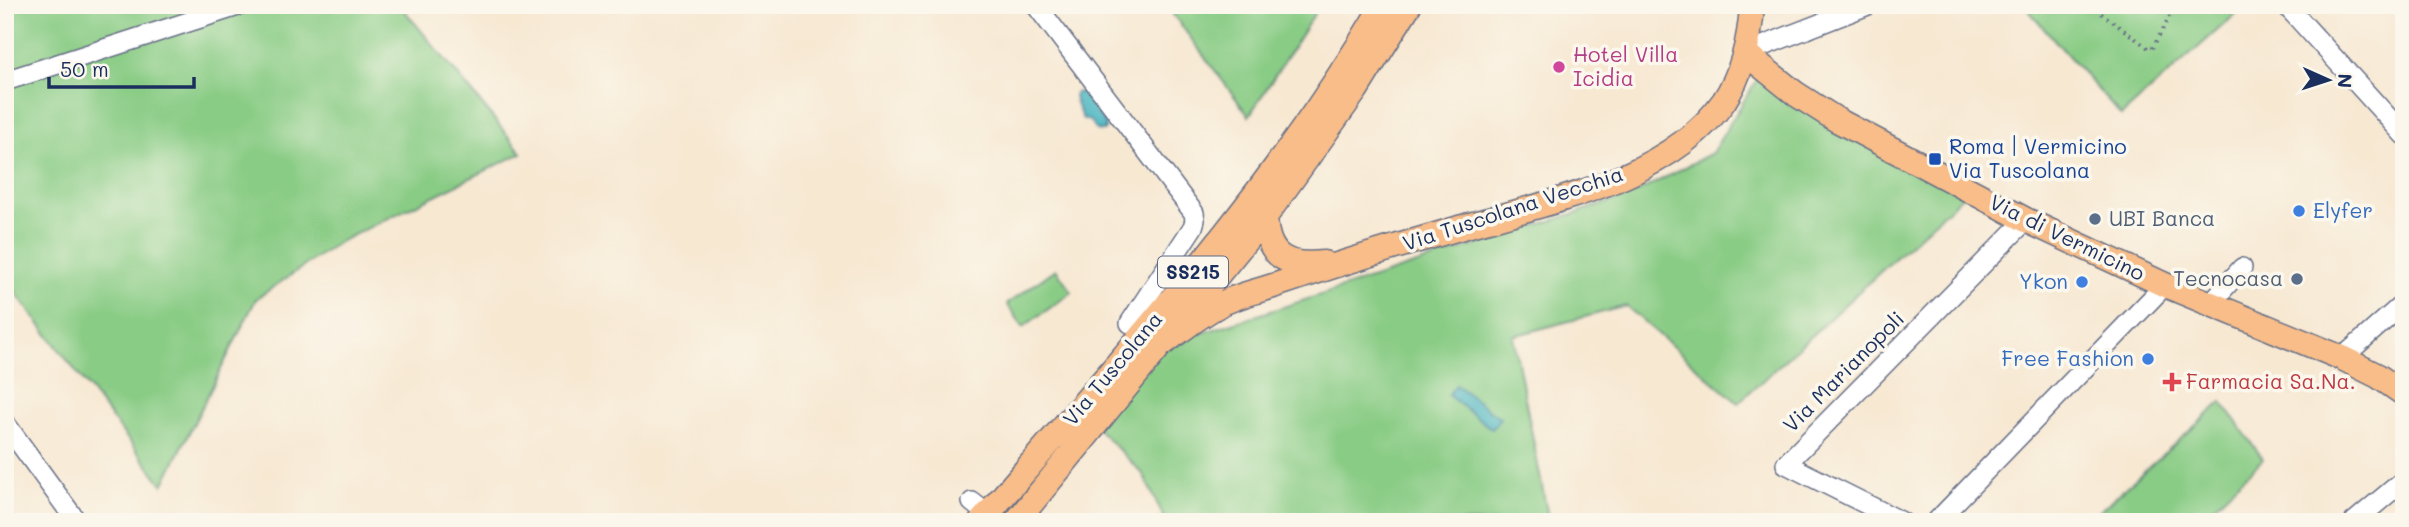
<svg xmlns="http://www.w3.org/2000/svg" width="2409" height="527" font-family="Mali,sans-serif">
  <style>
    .green { fill: #89cc85; stroke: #527e72; stroke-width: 2 }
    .water { fill: #46b4c0; stroke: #30728f; stroke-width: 2 }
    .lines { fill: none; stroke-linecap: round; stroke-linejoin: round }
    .minor-casing { stroke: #687087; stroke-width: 22 }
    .major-casing { stroke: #687087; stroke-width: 27 }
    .path { stroke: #687087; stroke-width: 3.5; stroke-dasharray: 2 5; stroke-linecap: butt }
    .minor { stroke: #fff; stroke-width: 19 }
    .major { stroke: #f8bd89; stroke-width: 24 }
    .hotel-dot { fill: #d1479c; stroke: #fbf7ec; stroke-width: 2.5 }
    .transit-dot { fill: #1a4fb4; stroke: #fbf7ec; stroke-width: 2.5 }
    .shop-dot { fill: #3f7fe0; stroke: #fbf7ec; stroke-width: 2.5 }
    .service-dot { fill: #5c6f8a; stroke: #fbf7ec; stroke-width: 2.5 }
    .health-dot { fill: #e0444e; stroke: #fbf7ec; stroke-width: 2.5 }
    .labels { text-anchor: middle; stroke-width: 7; stroke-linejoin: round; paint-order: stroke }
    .shield { fill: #fbf7ec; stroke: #5e6b89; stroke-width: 2 }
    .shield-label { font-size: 19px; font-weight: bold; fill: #1b2f5e }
    .hotel-label { font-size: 21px; fill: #b23c85; stroke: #fbf7ec; text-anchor: start }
    .transit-label { font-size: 21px; fill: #164399; stroke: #fbf7ec; text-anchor: start }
    .street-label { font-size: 21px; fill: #1b2f5e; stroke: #fbf7ec }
    .shop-label { font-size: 21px; fill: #366cbe; stroke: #fbf7ec; text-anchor: end }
    .service-label { font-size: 21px; fill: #4e5e75; stroke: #fbf7ec; text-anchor: start }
    .health-label { font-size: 21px; fill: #be3a42; stroke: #fbf7ec; text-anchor: start }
  </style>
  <rect width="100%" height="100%" fill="#fbf7ec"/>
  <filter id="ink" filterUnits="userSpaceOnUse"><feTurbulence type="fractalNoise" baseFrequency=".0143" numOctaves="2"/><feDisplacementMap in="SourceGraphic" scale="14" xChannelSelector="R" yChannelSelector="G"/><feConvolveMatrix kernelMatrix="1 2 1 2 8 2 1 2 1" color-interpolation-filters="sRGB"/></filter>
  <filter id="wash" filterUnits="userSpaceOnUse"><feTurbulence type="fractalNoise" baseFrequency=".00686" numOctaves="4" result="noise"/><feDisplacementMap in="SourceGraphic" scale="28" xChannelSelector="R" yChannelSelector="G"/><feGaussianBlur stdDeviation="1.57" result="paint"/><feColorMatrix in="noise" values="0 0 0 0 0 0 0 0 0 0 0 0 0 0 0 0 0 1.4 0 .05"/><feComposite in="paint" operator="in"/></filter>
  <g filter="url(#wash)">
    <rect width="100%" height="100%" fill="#f7e8d2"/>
    <path class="green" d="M5,5H400L522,153L339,242L256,299L163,485L5,279Z
      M1166,5H1320L1249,116Z
      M2024,5H2246L2121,116Z
      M1759,76L1969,190L1738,403L1626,306L1513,336L1549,522H1166L1143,474L1094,425L1158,347L1632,195L1712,153Z
      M1056,269L1072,292L1023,327L1007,304Z
      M2222,402L2263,459L2198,522H2087Z"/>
    <path class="water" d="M1077,92L1083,93L1106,125L1104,131L1096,130L1090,121L1083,119C1080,114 1074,100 1074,95Z
      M1456,385L1500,418L1492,429L1448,395Z"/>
  </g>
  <g filter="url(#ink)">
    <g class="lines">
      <defs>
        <path id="minor" d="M1036,5L1194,213L1195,220L1193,227L1130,323
          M2286,5L2404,135
          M1745,53L1868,5
          M5,81L241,5
          M2210,304L2242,268
          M2342,358L2404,303
          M5,423L77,522
          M972,502L987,514
          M1902,522L1786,464L2026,220
          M1936,522L2165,285
          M2354,522L2404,480"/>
        <path id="major" d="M1745,53L1796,94L1837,120L2026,220L2165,285L2342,358L2378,376L2404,394
          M1265,217C1267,258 1287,267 1324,263
          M1158,347C1178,333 1198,316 1219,305C1237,295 1260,291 1279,284C1338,264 1397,246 1456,229C1544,203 1668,181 1724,101C1743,72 1750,39 1752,5
          M981,522C1123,356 1273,194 1383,5
          M1016,522L1265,217L1356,90L1409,5"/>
      </defs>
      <use href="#minor" class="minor-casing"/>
      <use href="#major" class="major-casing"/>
      <path class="path" d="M2090,5L2148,48L2152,49L2170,16L2173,5"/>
      <use href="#minor" class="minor"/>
      <use href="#major" class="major"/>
    </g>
  </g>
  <circle class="hotel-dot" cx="1559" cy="67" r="7"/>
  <rect class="transit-dot" x="1928" y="152" width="14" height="14" rx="3.5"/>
  <g class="shop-dot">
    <circle cx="2299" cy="211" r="7"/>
    <circle cx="2082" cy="282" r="7"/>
    <circle cx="2148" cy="359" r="7"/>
  </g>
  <g class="service-dot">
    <circle cx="2095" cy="219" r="7"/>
    <circle cx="2297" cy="279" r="7"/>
  </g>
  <path class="health-dot" d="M2168.5 371.5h7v7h7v7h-7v7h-7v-7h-7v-7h7z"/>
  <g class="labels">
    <rect class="shield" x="1158" y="256.5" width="70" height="31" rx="5"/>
    <g class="shield-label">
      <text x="1193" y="279">SS215</text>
    </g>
    <g class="hotel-label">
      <text x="1573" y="62">Hotel Villa<tspan x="1573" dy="24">Icidia</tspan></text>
    </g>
    <g class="transit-label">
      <text x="1949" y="154">Roma | Vermicino<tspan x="1949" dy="24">Via Tuscolana</tspan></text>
    </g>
    <g class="street-label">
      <text transform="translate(1513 209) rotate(-18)" y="7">Via Tuscolana Vecchia</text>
      <text transform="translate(2067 238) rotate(26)" y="7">Via di Vermicino</text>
      <text transform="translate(1113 369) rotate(-50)" y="7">Via Tuscolana</text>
      <text transform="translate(1844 372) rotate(-45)" y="7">Via Marianopoli</text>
    </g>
    <g class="shop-label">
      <text x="2313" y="218" text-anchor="start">Elyfer</text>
      <text x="2068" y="289">Ykon</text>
      <text x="2134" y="366">Free Fashion</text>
    </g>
    <g class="service-label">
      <text x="2109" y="226">UBI Banca</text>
      <text x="2283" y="286" text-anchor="end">Tecnocasa</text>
    </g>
    <g class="health-label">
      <text x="2186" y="389">Farmacia Sa.Na.</text>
    </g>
  </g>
  <rect width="2409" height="527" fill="none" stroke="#fbf7ec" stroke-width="28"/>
  <g transform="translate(2328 80) rotate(93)" stroke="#fbf7ec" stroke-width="5" paint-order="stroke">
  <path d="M0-5L12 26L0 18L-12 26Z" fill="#1b2f5e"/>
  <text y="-10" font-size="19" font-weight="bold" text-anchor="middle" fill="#1b2f5e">N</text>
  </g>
  <path d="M49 77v10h145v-10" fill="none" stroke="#1b2f5e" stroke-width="3.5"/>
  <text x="60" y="77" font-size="21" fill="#1b2f5e" stroke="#fbf7ec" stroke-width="5" paint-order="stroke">50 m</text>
</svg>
